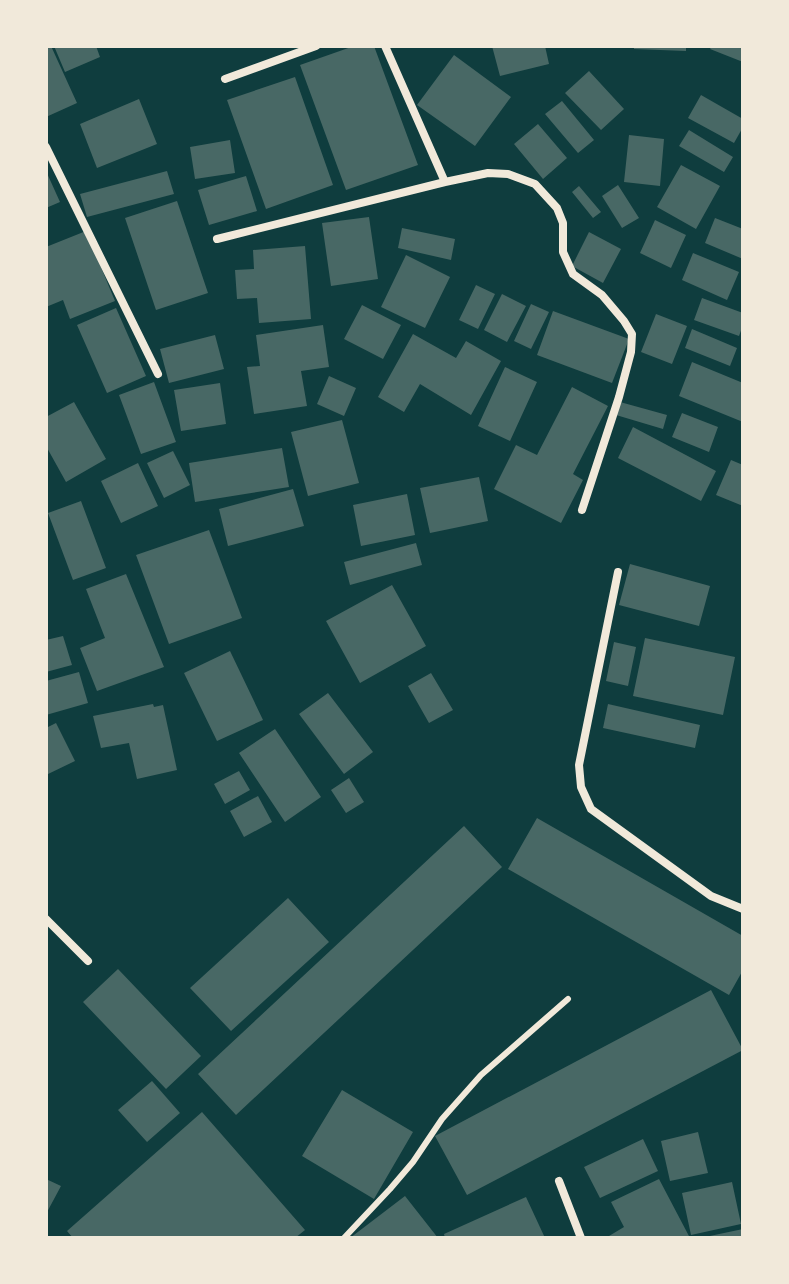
<svg xmlns="http://www.w3.org/2000/svg" width="789" height="1284" font-family="'PT Sans',sans-serif">
  <style>
    .building { fill: #486865 }
    .lines { fill: none; stroke-linecap: round; stroke-linejoin: round }
    .service { stroke: #f1e9da; stroke-width: 6 }
    .minor { stroke: #f1e9da; stroke-width: 8 }
  </style>
  <rect width="100%" height="100%" fill="#0f3d3e"/>
  <path class="building" d="M46,46H51L77,103L46,117Z
    M54,46H96L100,57L65,72Z
    M354,46H374L418,165L346,190L300,65Z
    M492,46H545L549,64L500,76Z
    M634,46H686V51L634,49Z
    M712,46H743V62L710,49Z
    M454,55L511,97L475,146L417,105Z
    M589,71L624,109L601,130L565,93Z
    M295,77L333,185L266,209L227,100Z
    M701,95L743,119V127L734,143L688,118Z
    M139,99L157,144L97,168L80,124Z
    M562,101L594,140L578,153L545,114Z
    M538,124L567,158L543,179L514,144Z
    M689,130L733,157L724,172L679,146Z
    M629,135L664,139L660,186L624,182Z
    M230,140L235,173L195,179L190,147Z
    M681,165L720,186L696,229L657,207Z
    M46,171L60,202L46,208Z
    M167,171L174,194L87,217L80,194Z
    M246,176L257,211L209,225L198,190Z
    M618,185L639,218L622,228L602,196Z
    M579,186L601,212L593,218L572,192Z
    M177,201L208,293L156,310L125,218Z
    M369,217L378,279L331,286L322,223Z
    M715,218L743,229V259L705,243Z
    M655,220L686,235L671,268L640,253Z
    M402,228L455,239L451,260L398,248Z
    M86,231L115,301L70,319L63,300L46,307V247Z
    M589,232L621,249L603,283L572,266Z
    M305,246L311,319L259,323L257,298L237,299L235,270L254,269L253,250Z
    M693,253L739,272L727,300L682,280Z
    M406,255L450,277L425,328L381,307Z
    M476,285L495,294L478,329L459,320Z
    M502,294L526,306L507,342L484,330Z
    M702,298L743,313V325L739,336L694,320Z
    M531,304L549,312L531,349L514,341Z
    M362,305L401,325L383,359L344,339Z
    M116,308L146,376L107,393L77,325Z
    M553,311L629,339L612,383L537,355Z
    M656,314L687,326L672,364L641,352Z
    M323,325L329,367L301,371L307,406L254,414L247,367L260,366L256,335Z
    M692,329L737,348L730,366L685,348Z
    M413,334L456,358L466,341L501,361L471,415L420,384L404,412L378,397Z
    M215,335L224,369L169,383L160,349Z
    M692,362L743,383V422L679,396Z
    M505,367L537,382L510,441L478,426Z
    M329,376L356,388L344,416L317,404Z
    M154,382L176,442L141,454L119,395Z
    M220,383L226,424L181,431L174,390Z
    M572,387L608,406L573,474L583,480L561,523L494,489L516,445L537,455Z
    M74,402L106,459L66,482L46,446V417Z
    M620,402L667,415L663,429L616,415Z
    M682,413L718,427L709,452L672,437Z
    M342,420L359,483L308,496L291,432Z
    M633,427L716,471L701,501L618,458Z
    M282,448L289,487L195,502L189,463Z
    M173,451L190,485L164,498L147,463Z
    M731,460L743,465V506L716,495Z
    M138,463L158,506L121,523L101,481Z
    M479,477L488,521L430,533L420,488Z
    M293,489L304,526L228,546L219,509Z
    M407,494L415,535L361,546L353,505Z
    M81,501L106,568L73,580L48,513Z
    M209,530L242,618L169,644L136,555Z
    M416,543L422,565L350,585L344,562Z
    M630,564L710,586L699,626L619,605Z
    M126,574L164,667L97,691L80,648L105,638L86,589Z
    M392,585L426,646L360,683L326,621Z
    M63,636L72,665L46,672V640Z
    M645,638L735,657L723,715L633,696Z
    M614,642L636,647L628,686L606,681Z
    M230,651L263,720L217,741L184,673Z
    M79,672L88,703L46,715V681Z
    M431,673L453,710L429,723L408,686Z
    M328,693L373,752L344,774L299,714Z
    M153,704L154,707L163,705L177,770L137,779L129,743L101,748L93,716Z
    M608,704L700,725L695,748L603,728Z
    M56,723L75,761L46,775V728Z
    M275,729L321,797L285,822L239,753Z
    M239,771L250,790L225,804L214,784Z
    M349,778L364,802L346,813L331,790Z
    M258,796L272,822L244,837L230,811Z
    M537,818L743,936V970L729,995L508,869Z
    M464,826L502,867L236,1115L198,1074Z
    M288,898L329,942L231,1031L190,988Z
    M118,969L201,1056L166,1089L83,1002Z
    M711,990L743,1050L467,1195L435,1136Z
    M152,1081L180,1113L147,1142L118,1110Z
    M342,1090L413,1132L374,1199L302,1156Z
    M202,1112L305,1230L295,1238H73L67,1231Z
    M698,1132L708,1173L670,1181L661,1141Z
    M643,1139L658,1171L600,1198L584,1167Z
    M46,1179L61,1186L46,1214Z
    M659,1179L690,1238H610L609,1236L624,1227L611,1202Z
    M732,1182L741,1224L691,1235L682,1193Z
    M405,1196L438,1238H350Z
    M526,1197L545,1238H445L444,1234Z
    M743,1229V1238H705V1237Z"/>
  <g class="lines">
    <path class="service" d="M344,1238L390,1189L413,1162L442,1119L481,1075L568,999"/>
    <path class="minor" d="M225,79L316,46
      M46,147L158,374
      M445,182L488,173L508,174L535,184L557,208L563,223V252L573,274L602,295L624,321L632,334L631,352L619,397L582,510
      M217,239L445,182L385,46
      M618,572L579,765L581,787L591,809L711,896L743,909
      M46,919L88,961
      M559,1181L581,1238"/>
  </g>
  <rect width="789" height="1284" fill="none" stroke="#f1e9da" stroke-width="96"/>
</svg>
